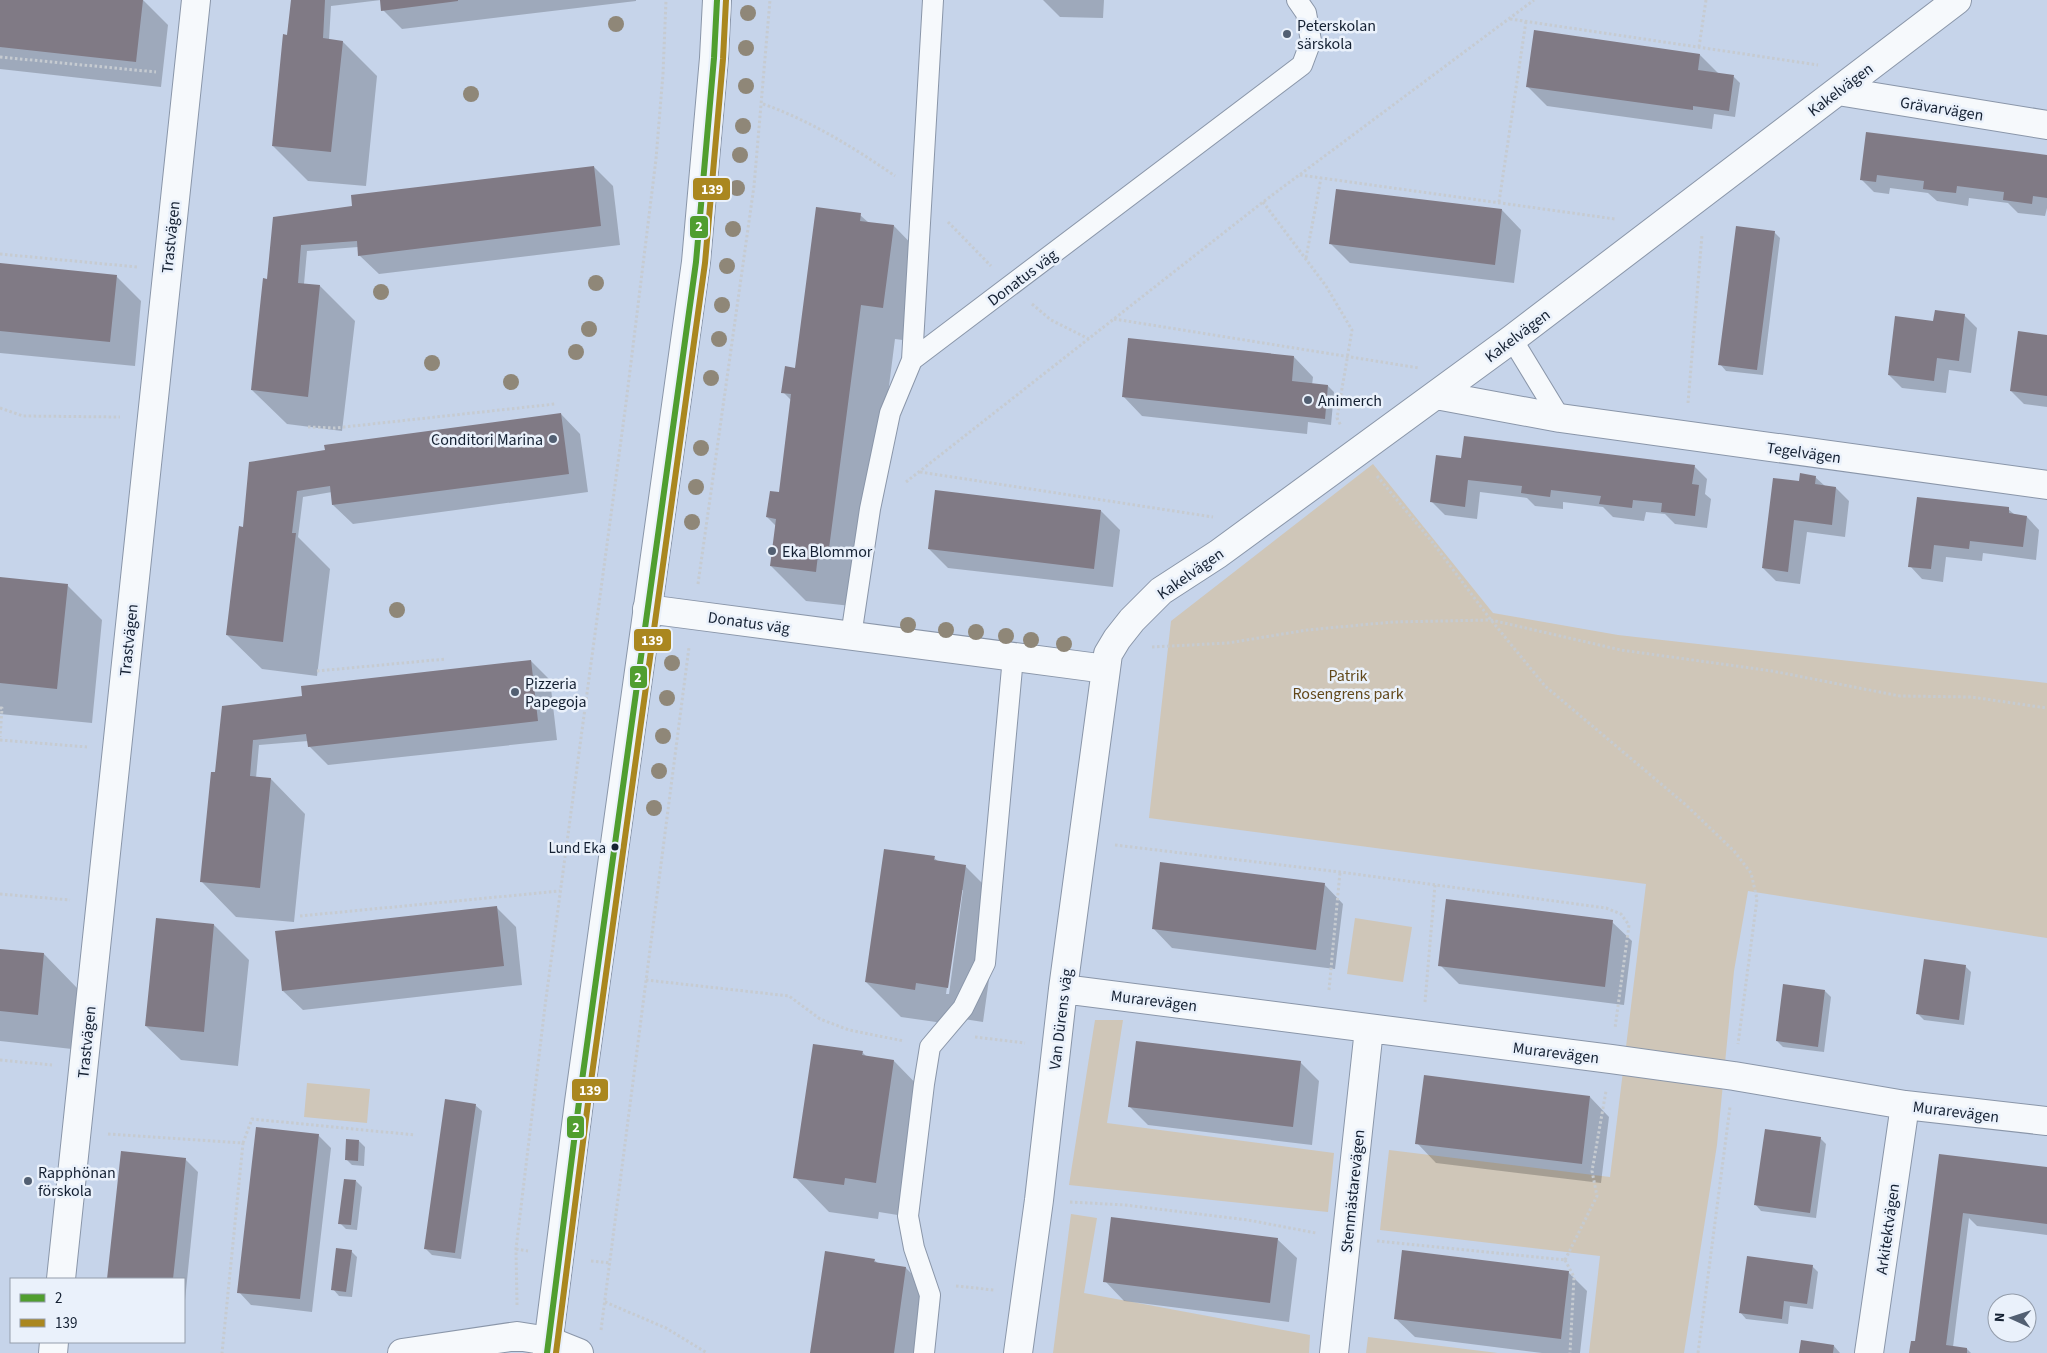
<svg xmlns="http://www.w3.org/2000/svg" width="2047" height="1353" font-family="'Source Sans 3',sans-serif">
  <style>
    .green { fill: #cfc6b8 }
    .shadow { fill: #0003; fill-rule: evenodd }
    .building { fill: #807a85 }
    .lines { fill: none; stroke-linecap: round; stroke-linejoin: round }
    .service-casing { stroke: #8a96a9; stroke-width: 22 }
    .minor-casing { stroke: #8a96a9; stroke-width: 30 }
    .tertiary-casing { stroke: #8a96a9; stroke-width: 30 }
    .path { stroke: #c6cbd1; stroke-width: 3; stroke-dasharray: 2.5 2.5; stroke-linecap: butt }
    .service { stroke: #f6f9fc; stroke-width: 20 }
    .minor { stroke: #f6f9fc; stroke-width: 28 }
    .tertiary { stroke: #f6f9fc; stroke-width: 28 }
    .bus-1-casing { stroke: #eaf1fb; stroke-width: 10 }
    .bus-2-casing { stroke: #eaf1fb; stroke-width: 10 }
    .bus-1 { stroke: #509e2f; stroke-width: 6 }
    .bus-2 { stroke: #aa871f; stroke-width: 6 }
    .tree { fill: #8f8778 }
    .poi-dot { fill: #525f72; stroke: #eaf1fb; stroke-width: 2 }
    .bus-dot { fill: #142032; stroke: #eaf1fb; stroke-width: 2 }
    .labels { text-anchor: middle; stroke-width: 5; stroke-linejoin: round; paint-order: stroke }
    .bus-label { font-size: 15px; fill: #142032; stroke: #eaf1fb; text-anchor: end }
    .poi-label { font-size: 16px; fill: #142032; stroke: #eaf1fb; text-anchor: start }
    .street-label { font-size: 16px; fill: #142032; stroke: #eaf1fb }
    .park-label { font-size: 16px; fill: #62481b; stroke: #eaf1fb }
    .line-badge { stroke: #eaf1fb; stroke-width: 2 }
    .badge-label { font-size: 14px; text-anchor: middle; font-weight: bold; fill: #fff }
  </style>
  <rect width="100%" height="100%" fill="#c6d4ea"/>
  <path class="green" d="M1373,464L1493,613L1618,635L2047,683V938L1748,891L1734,971L1717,1145L1684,1353H1589L1600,1256L1380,1230L1389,1150L1610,1177L1646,884L1149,818L1171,621Z
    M1355,918L1412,927L1403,982L1347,974Z
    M1095,1020H1123L1107,1123L1334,1153L1328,1212L1069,1185Z
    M307,1083L370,1089L367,1123L304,1117Z
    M1071,1214L1097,1218L1084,1293L1310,1335L1309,1353H1053Z
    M1368,1337L1498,1353H1366Z"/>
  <path class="shadow" d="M0,0H143L168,25L161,87L0,69Z
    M292,0H636V1L402,29L383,10L381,0L331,6L329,40L343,42L377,76L366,186L308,181L273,146Z
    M1043,0H1104L1103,18L1060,17Z
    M1700,55L1720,75L1734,77L1740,83L1735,117L1714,114L1712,129L1547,106L1528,87Z
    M1867,133L2047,156V208L2045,216L2018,213L2008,203L1969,198L1968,206L1937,201L1928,193L1890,188L1889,194L1874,192L1861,179Z
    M594,167L613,186L620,245L379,274L359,255L358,247L307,251L304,284L320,286L355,321L342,431L287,424L252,390L268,280L274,218L354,209Z
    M1502,210L1521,230L1514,283L1350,263L1331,244Z
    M860,215L869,223L894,226L928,261L918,342L895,339L863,590L851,606L806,601L771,566L776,526L767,517L780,493L792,401L783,392L796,369Z
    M1774,232L1780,238L1763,375L1726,371L1720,364Z
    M0,264L116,276L141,301L135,366L0,353Z
    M1964,315L1977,328L1971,373L1949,370L1946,393L1902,388L1889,375L1934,322Z
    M2047,337V407L2024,404L2011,391Z
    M1294,357L1313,377L1312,385L1328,386L1334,392L1331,425L1308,422L1307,434L1142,416L1123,396Z
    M561,414L580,434L588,492L353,524L333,505L332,492L303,497L298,537L330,569L317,676L262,669L227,635L245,528L250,463Z
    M1462,460L1694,466L1707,479L1705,494L1711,499L1707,528L1675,524L1665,514L1646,512L1644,521L1613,517L1603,507L1563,502V509L1535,506L1527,498L1480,492L1477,519L1445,515L1432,502Z
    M1815,477L1825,486L1836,488L1849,501L1845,537L1807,532L1800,584L1776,581L1763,568L1800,482Z
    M1918,498L2008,509L2015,515L2027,517L2039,530L2036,560L1983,553L1982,561L1946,557L1943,582L1922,579L1910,566Z
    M1101,511L1120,530L1113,587L948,568L929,549Z
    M0,579L68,586L102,620L92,723L0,714Z
    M531,661L550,680L557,740L328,765L309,746L308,741L259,745L256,778L271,779L305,814L294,922L236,917L202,882L217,774L223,707L304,700Z
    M934,858L939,862L965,866L1000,901L983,1022L951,1017L950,1024L901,1017L866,982ZM961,890H963L949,994H946Z
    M1324,884L1343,904L1335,969L1172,948L1153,928Z
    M496,907L516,927L522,985L303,1010L283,991Z
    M157,919L214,925L249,960L238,1066L181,1060L146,1026Z
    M1612,922L1632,941L1624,1005L1459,984L1440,965Z
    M0,950L44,954L78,989L72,1049L0,1041Z
    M1965,966L1971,972L1964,1025L1924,1020L1918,1014Z
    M1825,991L1831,997L1824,1052L1783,1047L1777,1041Z
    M862,1052L867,1057L894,1061L928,1096L910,1217L879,1212L878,1219L829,1212L795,1177Z
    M1300,1062L1319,1081L1312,1145L1148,1125L1129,1106Z
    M1590,1097L1609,1117L1601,1183L1436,1163L1417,1143Z
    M475,1105L482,1111L461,1259L432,1255L425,1248Z
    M318,1135L331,1148L312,1312L251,1305L239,1292Z
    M1820,1138L1826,1144L1816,1218L1761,1211L1755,1204Z
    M359,1141L365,1147L364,1166L352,1165L346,1159Z
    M122,1152L185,1159L198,1172L184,1310V1279H109Z
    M1940,1156L2047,1168V1235L1977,1226L1969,1218L1953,1347L1967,1349L1971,1353H1911L1916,1343Z
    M356,1181L362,1187L357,1230L346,1229L340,1223Z
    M1277,1239L1297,1258L1289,1322L1124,1301L1105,1281Z
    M351,1251L357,1257L352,1297L339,1296L333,1289Z
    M874,1260L879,1264L906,1268L940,1303L933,1353H811Z
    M1812,1266L1818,1272L1813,1309L1790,1306L1788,1324L1746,1319L1740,1312Z
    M1568,1272L1587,1291L1580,1353H1542L1415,1337L1395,1318Z
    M1834,1346L1840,1353H1800Z"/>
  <path class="building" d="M0,0H143L136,62L0,47Z
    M291,0H325L323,38L343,41L331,152L272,146L283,34L287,35Z
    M380,0H458V1L381,11Z
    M1534,30L1700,54L1698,70L1734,75L1729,111L1693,106V110L1526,87Z
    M1866,132L2047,155V198L2033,196L2032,204L2003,200L2004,192L1957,186L1956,193L1938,191L1923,189L1924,181L1877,175L1876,182L1860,180Z
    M594,166L601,226L358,256L357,241L301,245L298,283L320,285L308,397L251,390L263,278L267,279L273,217L352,206L351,195Z
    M1336,189L1502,209L1495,265L1329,244Z
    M816,207L861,213L860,221L894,225L883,308L861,305L828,556L818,555L816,572L770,566L776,519L766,517L770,491L779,492L791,394L781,393L785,366L795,368Z
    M1736,226L1775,231L1757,370L1718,365Z
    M0,263L117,275L110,342L0,331Z
    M1935,310L1965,314L1959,361L1937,358L1934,381L1888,375L1895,316L1933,321Z
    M2018,331L2047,335V396L2010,391Z
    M1128,338L1294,356L1292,381L1328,385L1325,419L1122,397Z
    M561,413L569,474L332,505L330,486L297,491L292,533H296L283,642L226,635L239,526L243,527L249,462L325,450L324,445Z
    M1464,436L1695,465L1692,484L1699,485L1695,516L1661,512L1662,503L1633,500L1632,508L1599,504L1601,496L1551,490L1550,497L1521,493L1522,486L1468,480L1465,507L1430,502L1436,455L1461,458Z
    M1800,473L1816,476L1815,484L1836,487L1832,525L1794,520L1788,572L1762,568L1773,478L1799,481Z
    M935,490L1101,510L1094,569L928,549Z
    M1917,497L2009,507V513L2027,516L2023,547L1970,541L1969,549L1934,545L1931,569L1908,567Z
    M0,577L68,584L57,689L0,683Z
    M531,660L538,721L308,747L306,734L253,740L250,776L271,778L260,888L200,882L211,772H215L222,706L302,696L301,686Z
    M884,849L935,856L934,860L966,865L948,988L916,983L915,990L865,982Z
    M1160,862L1325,883L1316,950L1152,929Z
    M1446,899L1613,920L1605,987L1438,966Z
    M497,906L504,966L282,991L275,931Z
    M156,918L214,924L204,1032L145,1026Z
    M0,949L44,953L38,1015L0,1011Z
    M1924,959L1966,965L1959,1020L1916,1014Z
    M1783,984L1825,990L1818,1047L1776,1041Z
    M1136,1041L1301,1061L1293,1127L1128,1107Z
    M813,1044L863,1051L862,1055L894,1060L876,1183L845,1178L844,1185L793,1178Z
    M1424,1075L1590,1096L1582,1164L1415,1144Z
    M445,1099L476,1104L455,1253L424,1249Z
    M256,1127L319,1134L300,1299L237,1293Z
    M1765,1129L1821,1137L1810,1213L1754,1205Z
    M346,1139L359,1140L358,1161L345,1160Z
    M121,1151L186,1158L173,1279H107Z
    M1939,1154L2047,1167V1224L1963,1213L1946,1345L1967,1348V1353H1909L1911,1341H1915Z
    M344,1179L356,1180L351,1225L338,1224Z
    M1111,1217L1278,1238L1270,1303L1103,1282Z
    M336,1248L352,1250L346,1292L331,1290Z
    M1402,1250L1569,1271L1561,1339L1394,1319Z
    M825,1251L875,1259L874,1262L906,1267L894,1353H810Z
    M1747,1256L1813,1265L1807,1304L1784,1301L1782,1319L1739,1313Z
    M1801,1340L1834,1345L1833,1353H1799Z"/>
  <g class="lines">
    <defs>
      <path id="service" d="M1512,339L1560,418
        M912,360L933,0
        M851,636L870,509L890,413L912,360L1302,65L1311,41L1306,13L1297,0
        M924,1353L930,1295L914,1248L908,1216L924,1084L930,1047L963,1008L985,963L1013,657"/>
      <path id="minor" d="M1838,91L2047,125
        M1436,395L1560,418L2047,485
        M647,609L1106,669
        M1063,989L1611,1059L1734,1076L1905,1105L2047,1121
        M61,1279L196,0
        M53,1353L54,1342
        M402,1353L517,1336L549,1341L579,1353
        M1018,1353L1039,1200L1063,989L1106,669L1108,654L1117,639L1132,620L1161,591L1218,554L1512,339L1957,0
        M1334,1353L1369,1029
        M1869,1353L1905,1105"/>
      <path id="tertiary" d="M547,1353L579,1102L696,262L714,58L717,0"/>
    </defs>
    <use href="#service" class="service-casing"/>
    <use href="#minor" class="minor-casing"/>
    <use href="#tertiary" class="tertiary-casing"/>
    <path class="path" d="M1510,19L1818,65
      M1699,47L1706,0
      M0,57L156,72
      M763,104C811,121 853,147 895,176
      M1300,175L1615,219
      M1263,202L1326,286L1352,330L1337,418L1341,426
      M1499,202L1526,21
      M948,222L991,266
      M0,254L137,267
      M1306,258L1321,178
      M1032,304L1051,320L1089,339
      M1114,319L1419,368
      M1688,403L1702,235
      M0,408L23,416L120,417
      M308,427L335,428L555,404
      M920,472L1213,517
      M1377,476L1433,543L1491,620L1545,686L1686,805L1734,851L1751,873L1757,899L1738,1044
      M906,482L1263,202L1534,0
      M698,584L754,186L770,0
      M1152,647L1228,643L1307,630L1393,622L1491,620L1621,650L1772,671L1900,696L1971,697L2047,708
      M317,671L446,659
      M0,708H2L0,737
      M0,740L87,747
      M1115,845L1340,872L1606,908L1621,914L1629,925L1615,1028
      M0,894L70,900
      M300,916L560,891
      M646,980L789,996L820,1019L849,1030L904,1041
      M1329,990L1340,872
      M1425,1002L1435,885
      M975,1037L1025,1043
      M0,1060L52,1065
      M108,1134L243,1143L222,1353
      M243,1143L252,1119L415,1135
      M1070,1202L1125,1205L1248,1220L1316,1233
      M1377,1241L1565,1260
      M516,1249L528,1251
      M1565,1260L1597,1196L1592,1171L1606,1091
      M1565,1260L1574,1277L1570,1353
      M591,1261L610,1263
      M956,1286L994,1290
      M605,1302L666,1328L707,1353
      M517,1305L516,1249L545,1006L626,403L656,159L663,74L666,0
      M601,1330L689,647
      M1698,1353L1730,1107"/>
    <use href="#service" class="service"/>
    <use href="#minor" class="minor"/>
    <use href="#tertiary" class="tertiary"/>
    <defs>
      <path id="bus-1" d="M547,1353L579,1102L696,262L714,58L717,0"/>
      <path id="bus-2" d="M556,1353L588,1103L705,263L723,59L726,0"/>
    </defs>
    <use href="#bus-1" class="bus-1-casing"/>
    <use href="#bus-2" class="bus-2-casing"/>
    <use href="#bus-1" class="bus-1"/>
    <use href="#bus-2" class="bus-2"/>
  </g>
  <g class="tree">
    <circle cx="748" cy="13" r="8"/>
    <circle cx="616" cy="24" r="8"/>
    <circle cx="746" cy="48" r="8"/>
    <circle cx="746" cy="86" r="8"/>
    <circle cx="471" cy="94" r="8"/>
    <circle cx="743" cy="126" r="8"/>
    <circle cx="740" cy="155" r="8"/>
    <circle cx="737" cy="188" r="8"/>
    <circle cx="733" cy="229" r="8"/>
    <circle cx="727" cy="266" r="8"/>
    <circle cx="596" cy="283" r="8"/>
    <circle cx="381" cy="292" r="8"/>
    <circle cx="722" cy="305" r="8"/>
    <circle cx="589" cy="329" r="8"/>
    <circle cx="719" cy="339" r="8"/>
    <circle cx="576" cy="352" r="8"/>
    <circle cx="432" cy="363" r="8"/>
    <circle cx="711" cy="378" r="8"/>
    <circle cx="511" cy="382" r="8"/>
    <circle cx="701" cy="448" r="8"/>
    <circle cx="696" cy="487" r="8"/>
    <circle cx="692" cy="522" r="8"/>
    <circle cx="397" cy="610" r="8"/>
    <circle cx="908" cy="625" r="8"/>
    <circle cx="946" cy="630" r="8"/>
    <circle cx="976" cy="632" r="8"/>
    <circle cx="1006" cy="636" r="8"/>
    <circle cx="1031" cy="640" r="8"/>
    <circle cx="1064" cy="644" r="8"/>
    <circle cx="672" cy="663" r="8"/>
    <circle cx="667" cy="698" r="8"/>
    <circle cx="663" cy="736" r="8"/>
    <circle cx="659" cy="771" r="8"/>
    <circle cx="654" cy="808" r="8"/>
  </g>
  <g class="poi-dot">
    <circle cx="1287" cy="34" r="5"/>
    <circle cx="1308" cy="400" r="5"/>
    <circle cx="553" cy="439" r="5"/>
    <circle cx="772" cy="551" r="5"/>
    <circle cx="515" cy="692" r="5"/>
    <circle cx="28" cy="1181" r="5"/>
  </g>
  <circle class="bus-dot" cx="615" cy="847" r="4.5"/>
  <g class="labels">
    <g class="bus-label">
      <text x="606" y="853">Lund Eka</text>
    </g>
    <g class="poi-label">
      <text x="1297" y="31">Peterskolan<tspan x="1297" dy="18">särskola</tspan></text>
      <text x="1318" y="406">Animerch</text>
      <text x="543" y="445" text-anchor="end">Conditori Marina</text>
      <text x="782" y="557">Eka Blommor</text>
      <text x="525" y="689">Pizzeria<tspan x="525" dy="18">Papegoja</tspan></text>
      <text x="38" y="1178">Rapphönan<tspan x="38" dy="18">förskola</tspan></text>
    </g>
    <g class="street-label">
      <text transform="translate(1840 89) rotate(-37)" y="6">Kakelvägen</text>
      <text transform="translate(1942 108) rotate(9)" y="6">Grävarvägen</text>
      <text transform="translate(170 237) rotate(-84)" y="6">Trastvägen</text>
      <text transform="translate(1022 277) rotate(-37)" y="6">Donatus väg</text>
      <text transform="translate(1517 335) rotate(-37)" y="6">Kakelvägen</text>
      <text transform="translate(1804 452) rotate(8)" y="6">Tegelvägen</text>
      <text transform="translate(1190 573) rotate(-35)" y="6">Kakelvägen</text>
      <text transform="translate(749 622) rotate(8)" y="6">Donatus väg</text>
      <text transform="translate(128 640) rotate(-84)" y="6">Trastvägen</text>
      <text transform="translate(1154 1000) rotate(7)" y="6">Murarevägen</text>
      <text transform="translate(1060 1019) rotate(-83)" y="6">Van Dürens väg</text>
      <text transform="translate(86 1042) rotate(-84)" y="6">Trastvägen</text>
      <text transform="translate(1556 1052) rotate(7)" y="6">Murarevägen</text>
      <text transform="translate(1956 1111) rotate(7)" y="6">Murarevägen</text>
      <text transform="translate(1352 1191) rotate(-84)" y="6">Stenmästarevägen</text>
      <text transform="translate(1887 1229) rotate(-82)" y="6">Arkitektvägen</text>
    </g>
    <g class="park-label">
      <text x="1348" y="681">Patrik<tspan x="1348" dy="18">Rosengrens park</tspan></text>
    </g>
  </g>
  <g class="line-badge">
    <rect x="692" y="177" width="39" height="24" rx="5" fill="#aa871f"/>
    <rect x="689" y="215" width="20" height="24" rx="5" fill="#509e2f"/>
    <rect x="633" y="628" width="39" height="24" rx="5" fill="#aa871f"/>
    <rect x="629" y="665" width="19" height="24" rx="5" fill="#509e2f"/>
    <rect x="571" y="1078" width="38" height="24" rx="5" fill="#aa871f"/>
    <rect x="566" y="1115" width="19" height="24" rx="5" fill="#509e2f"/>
  </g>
  <g class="badge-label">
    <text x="712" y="194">139</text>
    <text x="699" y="231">2</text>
    <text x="652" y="645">139</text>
    <text x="638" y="682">2</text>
    <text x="590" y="1095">139</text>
    <text x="576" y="1132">2</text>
  </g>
  <rect x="10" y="1278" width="175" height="65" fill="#eaf1fb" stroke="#949dab"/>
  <rect x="20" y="1294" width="25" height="8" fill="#509e2f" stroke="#949dab"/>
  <text x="55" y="1303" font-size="15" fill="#142032">2</text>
  <rect x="20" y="1319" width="25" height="8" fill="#aa871f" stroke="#949dab"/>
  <text x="55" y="1328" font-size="15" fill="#142032">139</text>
  <g transform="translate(2012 1318) rotate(273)"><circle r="24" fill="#eaf1fb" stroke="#949dab"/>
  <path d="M0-4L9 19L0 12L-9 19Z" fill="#525f72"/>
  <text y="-8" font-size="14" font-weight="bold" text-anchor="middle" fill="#142032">N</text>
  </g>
</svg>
